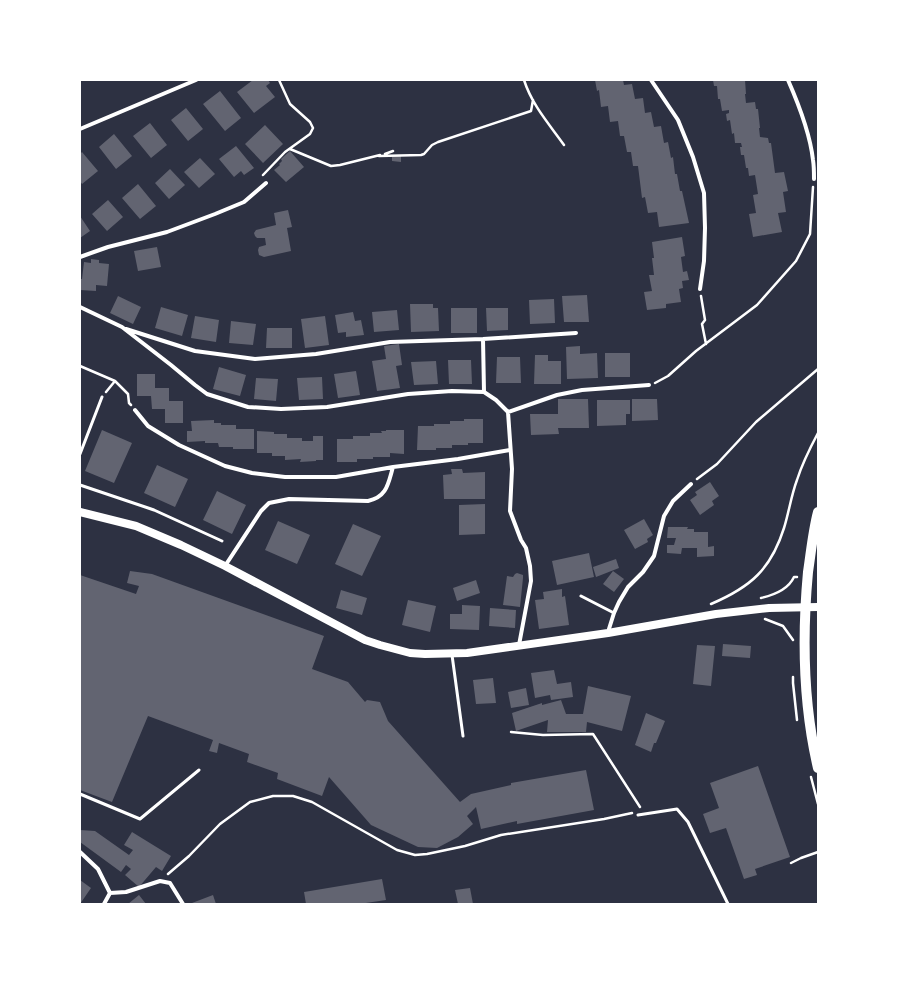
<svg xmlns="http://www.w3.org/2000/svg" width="898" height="984" font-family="Quicksand,sans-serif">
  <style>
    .building { fill: #626471 }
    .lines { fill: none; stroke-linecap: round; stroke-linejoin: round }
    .path { stroke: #fff; stroke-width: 2.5 }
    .service { stroke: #fff; stroke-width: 3 }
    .minor { stroke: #fff; stroke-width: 4 }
    .secondary { stroke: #fff; stroke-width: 8 }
    .primary { stroke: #fff; stroke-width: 10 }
  </style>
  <rect width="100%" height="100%" fill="#2d3142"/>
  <path class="building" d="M253,80H268L270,83L266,86L275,97L254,113L237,92Z
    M595,80H623L624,85L632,84L635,99L643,98L645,113L651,112L654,127L661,126L664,143L668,142L671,158L673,157L675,174H677L680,191H682L689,223L659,227L657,212L648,213L645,197L642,198L638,166H633L631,152H627L624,136H620L618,121L610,122L608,106L601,107L599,90L597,91Z
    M713,80H745L746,94H745L746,103L755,102L756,109H758L760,128H759L760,137L768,138L769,143H771L775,173L784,172L788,191L783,192L786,212L778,213L782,232L753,237L749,214L756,213L753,195L758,194L755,175L749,176L748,168H746L744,155H741L740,147H742L741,143H735L734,133L732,134L730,120L727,121L726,114L729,113V110L722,111L720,99H718L717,86H714Z
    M220,91L241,118L225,131L203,104Z
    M186,108L203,129L188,141L171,120Z
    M150,123L167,145L151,158L133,136Z
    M265,125L283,144L263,163L245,144Z
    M114,134L132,156L116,169L99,147Z
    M236,146L254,168L244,175L241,171L234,177L219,159Z
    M290,151L304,167L286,182L274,170L280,165L279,164L282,161L281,159Z
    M82,152L98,171L82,184L80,181V154Z
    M392,156H401V162L392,161Z
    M200,158L215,174L199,188L184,172Z
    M170,169L185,185L169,199L155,183Z
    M138,184L156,206L140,219L122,198Z
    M108,200L123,217L107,231L92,214Z
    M288,210L292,227L287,228L291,251L264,257L259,255L258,250L259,247L266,245L265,238H257L255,236L254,233L256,230L276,225L274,213Z
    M80,216L90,231L80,238Z
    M682,237L685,256L681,257L683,272L687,271L689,280L682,281L683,288L679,289L681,302L666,304V308L647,310L644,292L652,291L649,275H654L652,258H654L652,242Z
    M157,247L161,267L138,271L134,251Z
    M91,259L99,260V263L109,264L107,286L96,285V291L80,290V279H82L84,262L91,263Z
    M587,295L589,322H564L562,296Z
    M118,296L141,307L133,324L110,313Z
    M554,299L555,323L530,324L529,300Z
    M410,304H433V308H438L439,331L411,332Z
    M161,307L188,315L182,336L155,328Z
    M451,308H477V333H451Z
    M486,308H508V330L487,331Z
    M397,310L399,330L374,332L372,312Z
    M353,312L355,321L361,320L364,335L346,337V332L338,333L335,315Z
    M195,316L219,320L216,342L191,338Z
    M325,316L329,345L305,348L301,319Z
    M231,321L256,324L253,345L229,343Z
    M267,328H292V348H266Z
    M399,344L402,365L396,366L400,388L377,391L372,361L386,359L384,346Z
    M580,346V354L597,353L598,378L567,379L566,347Z
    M605,353H630V377H605Z
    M535,355H548V361H561V384H534Z
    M497,357H520L521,383H496Z
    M448,360H471L472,384H449Z
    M436,361L438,384L414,385L411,362Z
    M219,367L246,375L240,396L213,389Z
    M356,371L360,395L338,398L334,374Z
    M137,374H155V388H169V401H183V423H165V409H152L151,396H137Z
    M322,377L323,399L299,400L297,378Z
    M256,378L278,379L276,401L254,399Z
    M558,399H588L589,428H558L559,434L531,435L530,414H558Z
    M632,399H657L658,420L632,421Z
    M597,400H630V414H626V425L597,426Z
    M464,419H483V443H468V445H452V448H436V450H417L418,426H434V424H450V421H464Z
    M214,420V423H221V425H236V429H254V449H233V447H219L218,443H205V441L187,442V431H192L191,421Z
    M102,430L132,443L114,483L85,471Z
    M386,430H404V454L390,453V457H373V459H357V462H337V439H353V436H370V433H382L381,431H386Z
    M257,431L274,432V434H287V438H302V441H313V436H323V460H316V461L300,462L301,459L285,460V456H272V453H257Z
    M157,465L188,479L175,507L144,493Z
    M451,469H462L463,473L485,472V499H444L443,475L452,474Z
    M710,482L719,496L712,501L714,505L700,515L690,500L697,495L695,492Z
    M217,491L246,505L232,534L203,520Z
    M485,504V534L459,535V505Z
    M644,519L653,535L647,539L648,542L635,549L624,530Z
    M278,521L310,535L297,564L265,550Z
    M353,524L381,536L362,576L335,564Z
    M668,527H688L687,529H694V532H708V547L714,546V556L697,557V548H682L681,554L667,553V545H674L676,538H667Z
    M589,553L594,577L557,585L552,561Z
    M616,559L619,568L596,577L593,567Z
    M130,571L152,574L324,636L312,669L348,682L365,702L367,700L380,702L388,721L460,802L471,794L511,785V783L586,770L594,810L517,824V821L481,829L476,807L467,816L473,824L458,837L437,848L418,847L371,825L329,777L322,796L277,779L278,773L247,762L249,754L219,743L217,753L209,751L213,740L148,716L112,802L80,790V575L136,594L139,586L127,583Z
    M613,571L624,579L614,592L603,584Z
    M517,573L523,575V578L520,607L503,605L507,576L513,577L515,574Z
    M476,580L480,593L457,601L453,588Z
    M562,589V597L565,596L569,625L539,629L535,600L544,599L543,592Z
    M341,590L367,598L362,615L336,608Z
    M408,600L436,606L430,632L402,625Z
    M462,605L480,606L479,630L450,629V614H462Z
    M490,608L516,610L515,628L489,626Z
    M723,644L751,646L750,658L722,656Z
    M697,645L715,646L711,686L693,684Z
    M554,670L557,684L571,682L573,697L551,700L550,695L535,698L531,673Z
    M493,678L496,703L476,704L473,680Z
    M588,686L631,696L622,731L587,722L586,732H547L548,720L516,731L512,713L542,703V705L561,700L566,714H583Z
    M526,688L529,705L511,708L508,692Z
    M646,713L665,721L656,743H654L651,752L635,745Z
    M758,766L790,857L755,869L757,875L744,879L726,828L710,833L703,814L719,808L710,783Z
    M80,830L95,831L129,855L133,850L124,845L132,832L171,856L162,871L156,867L139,887L125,875L131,869L126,865L121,872L80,842Z
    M382,879L386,900L359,904H306L304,892Z
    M80,880L91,888L80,904Z
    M470,888L473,904H458L455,890Z
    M139,895L146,904H128Z
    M213,895L216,904H192V903Z"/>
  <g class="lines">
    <path class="path" d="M524,80C532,105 549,124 564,145
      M290,149L331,166L340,165L380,155
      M385,154L393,151
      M379,156L421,155L424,154L432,145L438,142L531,111L533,100
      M263,175L285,152L310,134L313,128L310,122L290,104L279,80
      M701,296L705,320L702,324L706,344
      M80,366L115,381
      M655,383L668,376L696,351L757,305L796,261L810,234L813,187
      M106,392L115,381L128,394L129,403L131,405
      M697,479L717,464L756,422L818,369
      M761,598C774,595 788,590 794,577H797
      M711,604C751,587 771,569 784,528C789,512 791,496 797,480C802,464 810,448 818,433
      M765,619L783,626L793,640
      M793,677V683L797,720
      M511,732L543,735L593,734L640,807
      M811,777L818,804
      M791,863L801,858L818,852
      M168,874L189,856L220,824L250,802L273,796H293L312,802L397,850L415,855L427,854L465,846L501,835L604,819L632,813"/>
    <path class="service" d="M80,454L102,397
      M80,485L154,510L222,541
      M581,596L614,613
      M452,655L463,736
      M80,794L140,819L199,770
      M638,815L677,809L688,822L728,904"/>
    <path class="minor" d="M651,80L678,120L693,157L704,193L705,228L704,261L700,289
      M788,80C799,105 810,133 813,160C814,166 814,173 814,179
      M80,129L196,80
      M80,257L108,247L167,232L215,214L244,202L266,183
      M80,307L122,327L171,365L195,385L207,394L248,407L281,409L327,407L408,394L452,391L484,392L496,400L508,412L557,395L582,390L649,385
      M126,329L195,351L255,359L316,354L390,342L483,339L576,333
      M483,339L484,392
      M135,410L148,426L179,445L225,466L252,473L285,477H336L393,467
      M508,412L512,469L510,511L521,540L526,548L530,566L531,581L519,645
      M225,566L261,511L269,503L289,499L368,501C387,497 388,484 393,467L458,459L510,450
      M608,632L614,613L619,602L628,587L643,572L654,556L664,516L673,501L691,484
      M80,852L98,869L110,893
      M110,893L126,892L160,881L170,883L183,904
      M104,904L110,893"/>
    <path class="secondary" d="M80,512L136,526L181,545L225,566L365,640L380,645L410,653L425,654L467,653L608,633L716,614L769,608L818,607"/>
    <path class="primary" d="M818,512C813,531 811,552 808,572C802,637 803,704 818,768"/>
  </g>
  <rect width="898" height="984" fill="none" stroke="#ffffff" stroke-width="162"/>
</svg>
